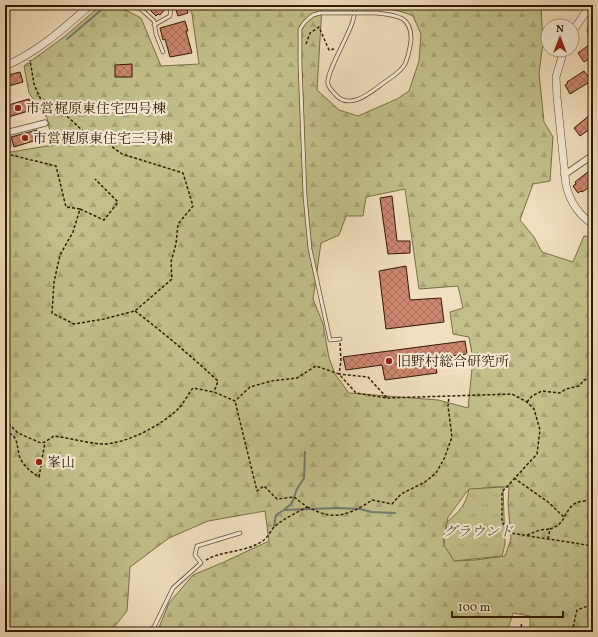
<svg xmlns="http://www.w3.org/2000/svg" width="598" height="637" font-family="Vollkorn,'Noto Serif JP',serif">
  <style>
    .forest { fill: url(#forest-firs); stroke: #7a6c46; fill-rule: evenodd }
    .park { fill: url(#park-tufts); stroke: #7a6c46 }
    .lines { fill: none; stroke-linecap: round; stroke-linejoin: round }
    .stream { stroke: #717a6c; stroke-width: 2 }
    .building { fill: url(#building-cross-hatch); stroke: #311802 }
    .service-casing { stroke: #614a30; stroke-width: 4.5 }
    .minor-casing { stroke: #614a30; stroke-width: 7 }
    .tertiary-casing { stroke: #614a30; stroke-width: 8 }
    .path { stroke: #311802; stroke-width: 1.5; stroke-dasharray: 3 2; stroke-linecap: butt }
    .service { stroke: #f6ead3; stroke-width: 3 }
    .minor { stroke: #f6ead3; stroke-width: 5.5 }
    .tertiary { stroke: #f6ead3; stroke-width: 7 }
    .service-bridge-casing { stroke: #614a30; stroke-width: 4.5; stroke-linecap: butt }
    .service-bridge { stroke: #f6ead3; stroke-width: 3 }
    .poi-dot { fill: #8f2418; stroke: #f6ead3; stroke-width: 1.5 }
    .labels { text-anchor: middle; stroke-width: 4; stroke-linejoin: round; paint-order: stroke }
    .poi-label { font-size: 14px; fill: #311802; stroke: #f6ead3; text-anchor: start }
    .park-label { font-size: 14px; font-style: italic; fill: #5c4a2b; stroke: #f6ead3 }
  </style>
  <defs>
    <pattern id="forest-firs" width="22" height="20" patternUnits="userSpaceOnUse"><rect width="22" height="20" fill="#c2bf8b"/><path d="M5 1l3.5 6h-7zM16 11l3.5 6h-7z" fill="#a7a376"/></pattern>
    <pattern id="park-tufts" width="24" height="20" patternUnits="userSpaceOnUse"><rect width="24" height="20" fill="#c2bf8b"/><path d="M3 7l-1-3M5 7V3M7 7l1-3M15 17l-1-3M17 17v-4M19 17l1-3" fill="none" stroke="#a7a376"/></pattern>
    <pattern id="building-cross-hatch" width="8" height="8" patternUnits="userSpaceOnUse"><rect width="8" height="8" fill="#cd876f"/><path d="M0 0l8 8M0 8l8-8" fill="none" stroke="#a76d59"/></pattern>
  </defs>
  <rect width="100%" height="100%" fill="#f1debc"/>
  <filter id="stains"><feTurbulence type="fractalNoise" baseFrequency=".005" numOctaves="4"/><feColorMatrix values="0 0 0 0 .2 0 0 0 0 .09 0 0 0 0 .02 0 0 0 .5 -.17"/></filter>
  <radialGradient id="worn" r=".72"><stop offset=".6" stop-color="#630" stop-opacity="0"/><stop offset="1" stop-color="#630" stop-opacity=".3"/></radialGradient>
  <path class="forest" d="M101,5H116L141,18L161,66L199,64L192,14L188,5H541L543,43L539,73L544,122L553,137L550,181L533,184L520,220L534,237L542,252L573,262L584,236L593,237V632H530V616L513,613L507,632H157L169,603L193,575L224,562L269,541L265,511L208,521L169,538L130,567L127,611L110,632H5V153L53,145L47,118L29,93L24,66L64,37ZM322,6C350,7 387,4 413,16L421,34L419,61L409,91L397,99L358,116L339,110L317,90ZM405,189L419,289L458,286L463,308L450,312L453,334L469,337L473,359L468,408L438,400L349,393L335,374L329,358L323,324L313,299L321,243L339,235L346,216H363L366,197ZM494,487H509L508,503L511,539L505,556L476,560L454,561L443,541L448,517L468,490Z
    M592,5H593V36L587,32Z"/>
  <path class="park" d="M503,487L505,544L502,556L454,561L444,545L447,522C459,512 466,505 469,489Z"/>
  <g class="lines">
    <path class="stream" d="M67,39L107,5
      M284,510L338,508L360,509L372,512L395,513
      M274,526L276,515L284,510L292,503L297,489L304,478L305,452"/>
  </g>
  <path class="building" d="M150,5H163L166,8L160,15L158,14L156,16L151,11L154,8Z
    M182,5H186L188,13L178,16L175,7Z
    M185,21L188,31H186L192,53L170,57L165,39L163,40L160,28Z
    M593,42V56L584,62L578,53Z
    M132,64V77H115V65Z
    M584,71L591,81L570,94L565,85L568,83L567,82Z
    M20,72L23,82L5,87V76Z
    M29,99L32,110L5,118V106Z
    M593,114V127L580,136L574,128L590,115L591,116Z
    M37,130L40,139L14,147L11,137Z
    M593,168V185L582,192L581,191L578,193L573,186L576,184L575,182Z
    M392,196L397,241H410V253L388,254L380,198Z
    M406,266L410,300L441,298L444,322L386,329L379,271Z
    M465,341L467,354L434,358L437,373L385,380L382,365L346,370L343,357Z"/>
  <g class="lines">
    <defs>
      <path id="service" d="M134,5L143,11L154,21L156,34L163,52
        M355,5C354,10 355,15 353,20C350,34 325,74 328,84C329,88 333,92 335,94C349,111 370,93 382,84C390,78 400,73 405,64C408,57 410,48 411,40C412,16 396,15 377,13
        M320,13L313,15L308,19L304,23L300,29V64L305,196L310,249L330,340L340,339
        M154,25L170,16L171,7L168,5
        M148,632L154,627L173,588L201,563L195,555L197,546L240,533"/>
      <path id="minor" d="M5,131L8,145
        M6,133L45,123
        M564,175L593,155"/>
      <path id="tertiary" d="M572,32L588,9L589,5
        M564,50L556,77L557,97L566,185C570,201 578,215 593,224
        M5,66C38,52 64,28 90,5"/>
    </defs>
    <use href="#service" class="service-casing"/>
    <use href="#minor" class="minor-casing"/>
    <use href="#tertiary" class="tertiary-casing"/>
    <path class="path" d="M306,44L310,33L319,27L329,50L334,49
      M9,150L11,155L56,166L66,207L80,209L73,232L60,255L54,282L52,313L74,324L104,319L135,311L172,279L171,262L176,244L178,224L193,206L183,173L122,154L104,141L84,132L54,104L40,98L34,84L30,60
      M80,209L104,220L118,202L95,179
      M135,311C164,333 191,356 218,381L214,392
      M340,343L341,361L339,374L368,377L387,398
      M527,402L532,396L542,391L560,393L566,389L579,386L584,380L593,377
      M5,420L18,433L41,443L45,442L54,436C70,438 86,443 102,444C127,444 162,425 179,408C184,403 188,394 193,388L214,392L235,401L250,387L271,381L297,378L316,366L339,374L356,393L387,398L512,394L527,402L534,409L540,430L537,454L502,492V522L510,533L593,546
      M5,431C21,437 15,447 21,460C26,468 31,472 39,477L45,442
      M514,478L548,502L565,518
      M307,507C313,509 319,513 325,514C341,519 359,509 372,500L392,504L401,494L425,482L436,473L444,459L452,437L448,406L449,396
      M527,535L540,530L550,529
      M548,539L550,529C566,524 563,513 574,504C579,501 587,501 593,499
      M206,560C223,550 246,553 264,540C268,537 271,530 275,526C285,518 296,513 307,507L294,497L277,499L264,486L257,491L235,401
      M520,632L522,622
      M572,632L577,610L593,604"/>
    <use href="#service" class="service"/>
    <use href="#minor" class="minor"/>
    <use href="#tertiary" class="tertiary"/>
    <defs>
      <path id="service-bridge" d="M320,13H377"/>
    </defs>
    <use href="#service-bridge" class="service-bridge-casing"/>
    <use href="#service-bridge" class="service-bridge"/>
  </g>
  <g class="poi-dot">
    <circle cx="18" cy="108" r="4"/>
    <circle cx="25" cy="138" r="4"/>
    <circle cx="389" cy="361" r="4"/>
    <circle cx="39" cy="462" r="4"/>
  </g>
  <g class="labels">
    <g class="poi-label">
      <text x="26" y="113">市営梶原東住宅四号棟</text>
      <text x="33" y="143">市営梶原東住宅三号棟</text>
      <text x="397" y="366">旧野村総合研究所</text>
      <text x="47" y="467">峯山</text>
    </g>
    <g class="park-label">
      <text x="478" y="536">グラウンド</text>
    </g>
  </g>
  <rect width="598" height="637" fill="none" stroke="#f1debc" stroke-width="20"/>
  <rect x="6" y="6" width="586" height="625" fill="none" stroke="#311802" stroke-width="2"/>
  <rect x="10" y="10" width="578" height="617" fill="none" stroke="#311802"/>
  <g transform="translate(560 38)"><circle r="19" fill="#f6ead3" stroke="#a7967f"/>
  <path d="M0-3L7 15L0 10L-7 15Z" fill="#8f2418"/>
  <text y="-6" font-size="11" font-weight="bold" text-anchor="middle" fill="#311802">N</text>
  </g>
  <path d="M452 611v6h111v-6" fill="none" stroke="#311802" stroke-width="2"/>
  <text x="458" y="611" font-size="12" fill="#311802" stroke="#f6ead3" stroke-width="3" paint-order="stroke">100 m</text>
  <rect width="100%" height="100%" filter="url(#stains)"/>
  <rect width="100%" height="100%" fill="url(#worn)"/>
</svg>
